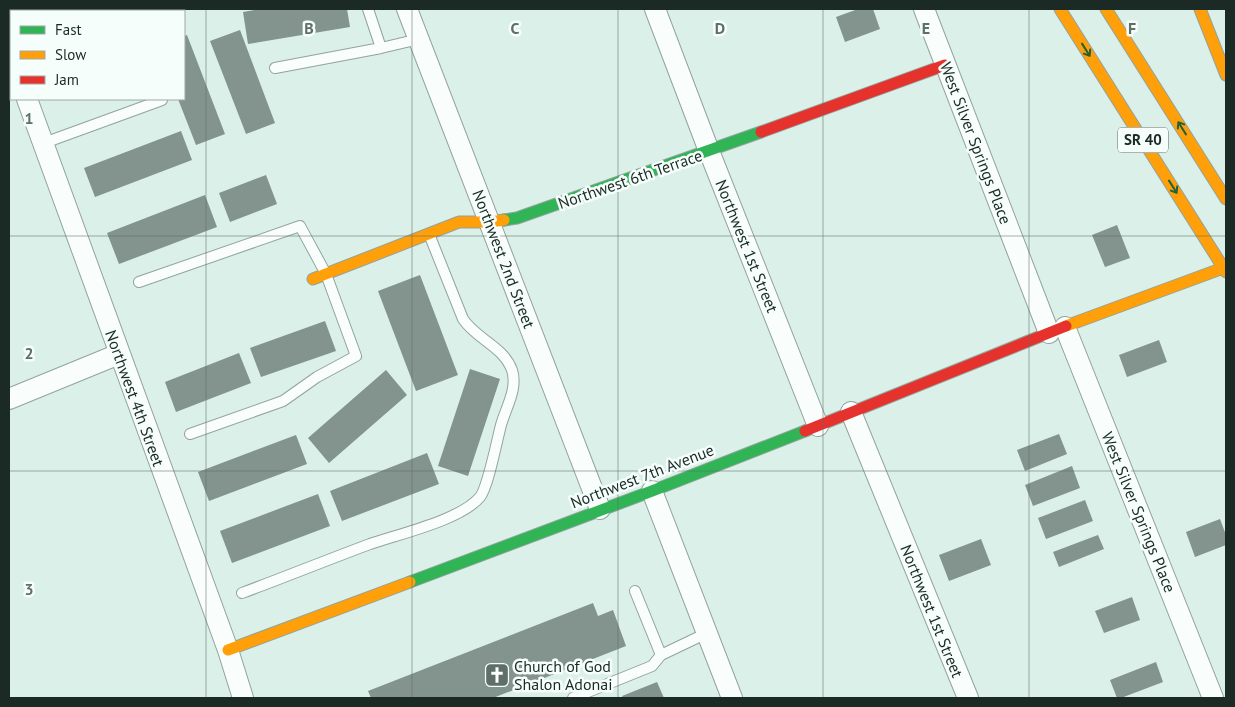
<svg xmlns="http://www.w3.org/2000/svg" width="1235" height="707" font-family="'PT Sans',sans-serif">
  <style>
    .building { fill: #83938d }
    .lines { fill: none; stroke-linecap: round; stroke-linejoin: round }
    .lane-casing { stroke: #92a39d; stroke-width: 12 }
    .street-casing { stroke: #92a39d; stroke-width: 22 }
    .fast-casing { stroke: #92a39d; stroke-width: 13 }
    .slow-casing { stroke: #92a39d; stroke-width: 13 }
    .jam-casing { stroke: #92a39d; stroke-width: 13 }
    .lane { stroke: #f9fdfc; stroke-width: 10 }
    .street { stroke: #f9fdfc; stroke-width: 20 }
    .fast { stroke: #30b455; stroke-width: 11 }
    .slow { stroke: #ff9f0a; stroke-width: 11 }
    .jam { stroke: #e5322d; stroke-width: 11 }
    .oneway { stroke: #236138 }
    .grid { fill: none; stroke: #5e6f69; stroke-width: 1; stroke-opacity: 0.55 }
    .labels { text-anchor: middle; stroke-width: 5; stroke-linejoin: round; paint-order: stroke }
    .shield { fill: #f6fefb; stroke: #5d6a65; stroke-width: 1 }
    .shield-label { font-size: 15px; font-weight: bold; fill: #1b2a25 }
    .street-label { font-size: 16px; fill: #1b2a25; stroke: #f6fefb }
    .poi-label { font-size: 16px; fill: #1b2a25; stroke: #f6fefb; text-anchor: start }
    .grid-label { font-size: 16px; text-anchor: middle; font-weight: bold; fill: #5e6f69; stroke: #f6fefb; stroke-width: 5; stroke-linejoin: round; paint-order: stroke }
  </style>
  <rect width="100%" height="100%" fill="#daf0e8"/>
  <path class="building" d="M19,9H70V10L19,11Z
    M261,9H347L350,27L248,44L243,12Z
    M858,9H873L880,29L845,42L836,17Z
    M240,30L275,123L246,134L210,41Z
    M187,35L225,134L196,145L178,99H184V36Z
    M181,131L192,160L95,197L84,168Z
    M266,175L277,204L230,222L219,193Z
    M205,195L217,227L119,264L107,233Z
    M1117,225L1130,258L1105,267L1092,235Z
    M420,275L458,375L416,391L378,291Z
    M325,321L336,351L261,377L250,348Z
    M1159,340L1167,362L1127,377L1119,355Z
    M239,353L251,383L176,412L165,382Z
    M470,369L500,379L468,476L438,466Z
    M386,370L407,395L329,463L308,438Z
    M1059,434L1067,454L1025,471L1017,450Z
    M296,435L307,464L209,501L198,472Z
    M427,453L439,484L342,521L330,491Z
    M1072,466L1080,488L1033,506L1025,485Z
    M318,494L330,526L232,563L220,531Z
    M1085,500L1093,521L1046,539L1038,518Z
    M1220,519L1226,535V545L1195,557L1186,532Z
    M1098,535L1104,549L1059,567L1053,552Z
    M981,539L991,565L949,581L939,555Z
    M1132,597L1140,620L1104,633L1095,611Z
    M593,603L598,616L613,610L626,646L493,698H371L368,691Z
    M1156,662L1163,682L1121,698H1117L1110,680Z
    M657,682L664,698H623L622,696Z"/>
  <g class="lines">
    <defs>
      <path id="lane" d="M368,9L381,48L419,39
        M275,68L381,48
        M44,143L162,100
        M139,282L300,226L326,274L356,356L317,377L283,401L190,434
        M635,591L661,655
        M242,593C285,577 327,560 370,544C399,534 461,520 480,497C488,487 497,440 501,425C506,407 518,389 512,370C503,346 476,339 463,319L429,234
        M573,698L652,666L661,655L707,633"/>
      <path id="street" d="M407,9L600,509
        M655,9L709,151L818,426
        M924,9L1049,333
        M9,53L11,60
        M27,99L228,650L243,698
        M1065,327L1213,698
        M9,399L119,354
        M851,412L968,698
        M652,491L732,698"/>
      <path id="fast" d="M504,220L517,218L761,132
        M410,582L652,491L805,431"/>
      <path id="slow" d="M1060,9L1226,272
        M1106,9L1226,199
        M1200,9L1226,75
        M313,279L459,222H490L504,220
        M1066,326L1226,267
        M228,650L410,582"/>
      <path id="jam" d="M761,132L945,65
        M805,431L1066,326"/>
    </defs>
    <use href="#lane" class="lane-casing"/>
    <use href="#street" class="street-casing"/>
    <use href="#fast" class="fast-casing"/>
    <use href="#slow" class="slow-casing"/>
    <use href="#jam" class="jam-casing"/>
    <use href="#lane" class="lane"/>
    <use href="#street" class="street"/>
    <use href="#fast" class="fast"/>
    <use href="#slow" class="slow"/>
    <use href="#jam" class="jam"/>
  </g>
  <defs><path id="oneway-shaft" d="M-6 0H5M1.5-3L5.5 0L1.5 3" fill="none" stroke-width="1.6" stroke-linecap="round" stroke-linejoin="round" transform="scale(1.25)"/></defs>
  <g class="oneway">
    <use href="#oneway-shaft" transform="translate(1086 50) rotate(58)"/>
    <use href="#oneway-shaft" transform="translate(1182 128) rotate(-122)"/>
    <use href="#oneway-shaft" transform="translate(1173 187) rotate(58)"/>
  </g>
  <path class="grid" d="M206,9V698M412,9V698M618,9V698M823,9V698M1029,9V698M9,236H1226M9,471H1226"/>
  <defs>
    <symbol id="church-square" viewBox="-11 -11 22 22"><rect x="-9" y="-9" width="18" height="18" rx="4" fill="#5e6f69" stroke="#f6fefb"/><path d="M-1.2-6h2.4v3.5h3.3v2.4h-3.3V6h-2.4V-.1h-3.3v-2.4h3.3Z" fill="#fff"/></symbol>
  </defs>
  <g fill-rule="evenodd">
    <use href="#church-square" x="483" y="661" width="28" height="28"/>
  </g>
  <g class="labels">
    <rect class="shield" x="1118" y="127.5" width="50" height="25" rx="4"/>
    <g class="shield-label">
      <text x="1143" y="145">SR 40</text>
    </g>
    <g class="street-label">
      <text transform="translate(976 143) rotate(69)" y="6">West Silver Springs Place</text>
      <text transform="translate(630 179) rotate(-19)" y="6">Northwest 6th Terrace</text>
      <text transform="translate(747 246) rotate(68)" y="6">Northwest 1st Street</text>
      <text transform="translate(504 259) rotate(69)" y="6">Northwest 2nd Street</text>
      <text transform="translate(135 398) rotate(70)" y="6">Northwest 4th Street</text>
      <text transform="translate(642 476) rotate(-21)" y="6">Northwest 7th Avenue</text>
      <text transform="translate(1139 512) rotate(68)" y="6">West Silver Springs Place</text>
      <text transform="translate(932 611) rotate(68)" y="6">Northwest 1st Street</text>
    </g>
    <g class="poi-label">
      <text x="514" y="672">Church of God<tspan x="514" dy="18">Shalon Adonai</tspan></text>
    </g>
  </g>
  <g class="grid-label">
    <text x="309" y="34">B</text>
    <text x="515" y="34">C</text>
    <text x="720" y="34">D</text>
    <text x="926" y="34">E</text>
    <text x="1132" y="34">F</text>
    <text x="29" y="124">1</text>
    <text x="29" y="359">2</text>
    <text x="29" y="595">3</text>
  </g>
  <rect width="1235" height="707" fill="none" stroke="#1b2a25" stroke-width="20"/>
  <rect x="10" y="10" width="175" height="90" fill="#f6fefb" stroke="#9ea9a5"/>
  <rect x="20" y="26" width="25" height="8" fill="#30b455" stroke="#9ea9a5"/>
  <text x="55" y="35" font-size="15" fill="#1b2a25">Fast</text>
  <rect x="20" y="51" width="25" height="8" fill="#ff9f0a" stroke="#9ea9a5"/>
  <text x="55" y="60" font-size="15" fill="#1b2a25">Slow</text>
  <rect x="20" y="76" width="25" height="8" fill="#e5322d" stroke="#9ea9a5"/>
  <text x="55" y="85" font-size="15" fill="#1b2a25">Jam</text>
</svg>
